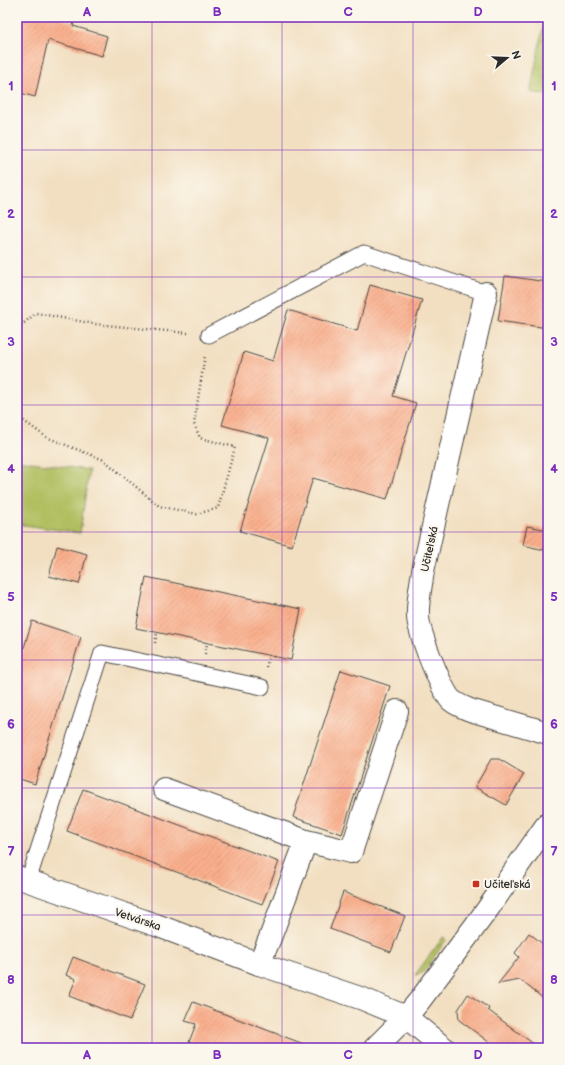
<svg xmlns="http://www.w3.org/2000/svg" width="565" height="1065" font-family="'Balsamiq Sans',sans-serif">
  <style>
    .grass { fill: url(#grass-tufts); stroke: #6e7546 }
    .park { fill: url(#park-crowns); stroke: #6e7546 }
    .garden { fill: #b1bf61; stroke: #6e7546 }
    .building { fill: url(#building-hatch) }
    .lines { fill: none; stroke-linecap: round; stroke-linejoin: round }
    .service-casing { stroke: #494642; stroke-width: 17 }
    .minor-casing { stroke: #494642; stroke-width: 24 }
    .tertiary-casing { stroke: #494642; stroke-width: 24 }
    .path { stroke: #494642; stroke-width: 2.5; stroke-dasharray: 1 3; stroke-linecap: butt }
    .service { stroke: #fff; stroke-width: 15 }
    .minor { stroke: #fff; stroke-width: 22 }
    .tertiary { stroke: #fff; stroke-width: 22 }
    .grid { fill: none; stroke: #7b2cbf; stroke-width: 1; stroke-opacity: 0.55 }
    .poi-dot { fill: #c8321e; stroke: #fbf7ec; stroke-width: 1.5 }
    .labels { text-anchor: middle; stroke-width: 4; stroke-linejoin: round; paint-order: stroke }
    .street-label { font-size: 11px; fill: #2b2b2b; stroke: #fbf7ec }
    .poi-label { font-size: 11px; fill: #2b2b2b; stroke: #fbf7ec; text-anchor: start }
    .neatline { fill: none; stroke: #7b2cbf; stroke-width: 1.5 }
    .grid-label { font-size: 13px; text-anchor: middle; font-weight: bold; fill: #7b2cbf }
  </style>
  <defs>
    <pattern id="grass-tufts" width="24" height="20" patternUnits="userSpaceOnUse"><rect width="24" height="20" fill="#b1bf61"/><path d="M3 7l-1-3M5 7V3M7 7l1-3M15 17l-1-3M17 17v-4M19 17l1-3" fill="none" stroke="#98a454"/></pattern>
    <pattern id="park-crowns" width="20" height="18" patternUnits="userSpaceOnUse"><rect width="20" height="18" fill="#b1bf61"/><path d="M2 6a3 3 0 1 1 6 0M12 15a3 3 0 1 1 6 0" fill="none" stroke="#98a454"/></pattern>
    <pattern id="building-hatch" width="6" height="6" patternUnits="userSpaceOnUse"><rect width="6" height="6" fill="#faaf8c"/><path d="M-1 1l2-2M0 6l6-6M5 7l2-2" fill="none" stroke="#d69779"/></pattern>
  </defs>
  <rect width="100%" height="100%" fill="#fbf7ec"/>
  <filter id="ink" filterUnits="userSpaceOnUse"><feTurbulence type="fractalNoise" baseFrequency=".025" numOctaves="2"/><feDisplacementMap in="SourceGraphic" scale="8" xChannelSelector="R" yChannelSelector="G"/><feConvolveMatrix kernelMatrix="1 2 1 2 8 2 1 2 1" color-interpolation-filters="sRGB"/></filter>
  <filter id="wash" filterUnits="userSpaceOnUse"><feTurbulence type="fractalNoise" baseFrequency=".012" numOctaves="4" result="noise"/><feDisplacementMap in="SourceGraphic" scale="16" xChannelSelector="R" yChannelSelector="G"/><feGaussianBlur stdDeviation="0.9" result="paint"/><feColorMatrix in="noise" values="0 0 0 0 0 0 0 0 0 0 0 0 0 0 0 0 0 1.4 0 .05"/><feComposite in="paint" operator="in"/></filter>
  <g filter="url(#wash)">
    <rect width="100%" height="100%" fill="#f2dfc1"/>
    <path class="grass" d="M443,937L446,938V940L423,973L415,975L441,940Z"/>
    <path class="park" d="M545,17H548V95L530,92Z"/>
    <path class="garden" d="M17,460L89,470L80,533L17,524Z"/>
    <g id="blocks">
      <path class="building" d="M17,17H56L74,23L73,26L107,36L102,56L48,40L35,97L17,92Z
        M505,276L548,282V328L498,321Z
        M370,285L422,300L393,396L416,403L387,499L313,478L292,546L240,531L269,438L222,425L244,352L273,361L288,310L357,331Z
        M527,526L548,530V551L523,545Z
        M57,546L87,554L79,584L49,576Z
        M146,577L301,609L291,660L136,628Z
        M32,621L81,637L35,784L17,778V671Z
        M341,670L390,686L342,834L293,817Z
        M491,759H499L524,774L506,805L475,787Z
        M83,789L279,862L262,904L67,831Z
        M343,892L405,916L391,952L330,929Z
        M529,933L548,948V1002L520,980L498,984L519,957L515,953Z
        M73,957L145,984L130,1020L69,996L76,979L66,975Z
        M468,994L489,1008L488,1010L539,1048H497L459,1020L458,1010Z
        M193,1002L309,1046L308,1048H206L189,1042L196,1024L185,1021Z"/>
    </g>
  </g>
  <g filter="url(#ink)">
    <use href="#blocks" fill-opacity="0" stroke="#494642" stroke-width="1"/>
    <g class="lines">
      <defs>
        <path id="service" d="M209,335L364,253L486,293
          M28,881L102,653L262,687"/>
        <path id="minor" d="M486,293L423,571C421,586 417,602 418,617C419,633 441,689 451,700C457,705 463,707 470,710L548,733
          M164,789L306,841L270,938L259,964
          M306,841L351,852L397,711
          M375,1048L406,1017L420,1000L487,910L548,823"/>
        <path id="tertiary" d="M17,877L156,925L259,964L363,999L406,1017L444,1048"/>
      </defs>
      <use href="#service" class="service-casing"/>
      <use href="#minor" class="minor-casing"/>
      <use href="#tertiary" class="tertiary-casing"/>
      <path class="path" d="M17,332L18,328L36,313L95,324L188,333
        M17,416L46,437L104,460L159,506L197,514L218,508L235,447L200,438L194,424L205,355
        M155,643L157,633
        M205,654L207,643
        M266,667L269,656"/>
      <use href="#service" class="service"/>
      <use href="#minor" class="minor"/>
      <use href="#tertiary" class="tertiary"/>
    </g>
  </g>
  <path class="grid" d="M152,17V1048M282,17V1048M413,17V1048M17,150H548M17,277H548M17,405H548M17,532H548M17,660H548M17,788H548M17,915H548"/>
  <rect class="poi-dot" x="472" y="880" width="8" height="8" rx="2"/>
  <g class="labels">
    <g class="street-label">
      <text transform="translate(429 549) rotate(-78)" y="4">Učiteľská</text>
      <text transform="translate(138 919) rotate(19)" y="4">Vetvárska</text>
    </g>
    <g class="poi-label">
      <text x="484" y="888">Učiteľská</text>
    </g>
  </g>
  <rect width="565" height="1065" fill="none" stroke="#fbf7ec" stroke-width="44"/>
  <g transform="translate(507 58) rotate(71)" stroke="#fbf7ec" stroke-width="3" paint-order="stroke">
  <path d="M0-3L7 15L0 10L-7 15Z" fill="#2b2b2b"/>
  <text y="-6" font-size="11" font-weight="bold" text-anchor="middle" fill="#2b2b2b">N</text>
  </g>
  <rect x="22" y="22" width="521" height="1021" class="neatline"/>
  <g class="grid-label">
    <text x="87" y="16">A</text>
    <text x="217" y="16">B</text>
    <text x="348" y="16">C</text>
    <text x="478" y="16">D</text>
    <text x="11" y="90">1</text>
    <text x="554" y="90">1</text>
    <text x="11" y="218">2</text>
    <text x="554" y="218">2</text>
    <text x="11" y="346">3</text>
    <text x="554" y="346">3</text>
    <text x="11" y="473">4</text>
    <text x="554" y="473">4</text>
    <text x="11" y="601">5</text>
    <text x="554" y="601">5</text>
    <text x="11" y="728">6</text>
    <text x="554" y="728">6</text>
    <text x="11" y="856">7</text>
    <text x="554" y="856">7</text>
    <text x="11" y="984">8</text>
    <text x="554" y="984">8</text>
    <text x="87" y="1059">A</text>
    <text x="217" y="1059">B</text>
    <text x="348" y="1059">C</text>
    <text x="478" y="1059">D</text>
  </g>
</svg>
